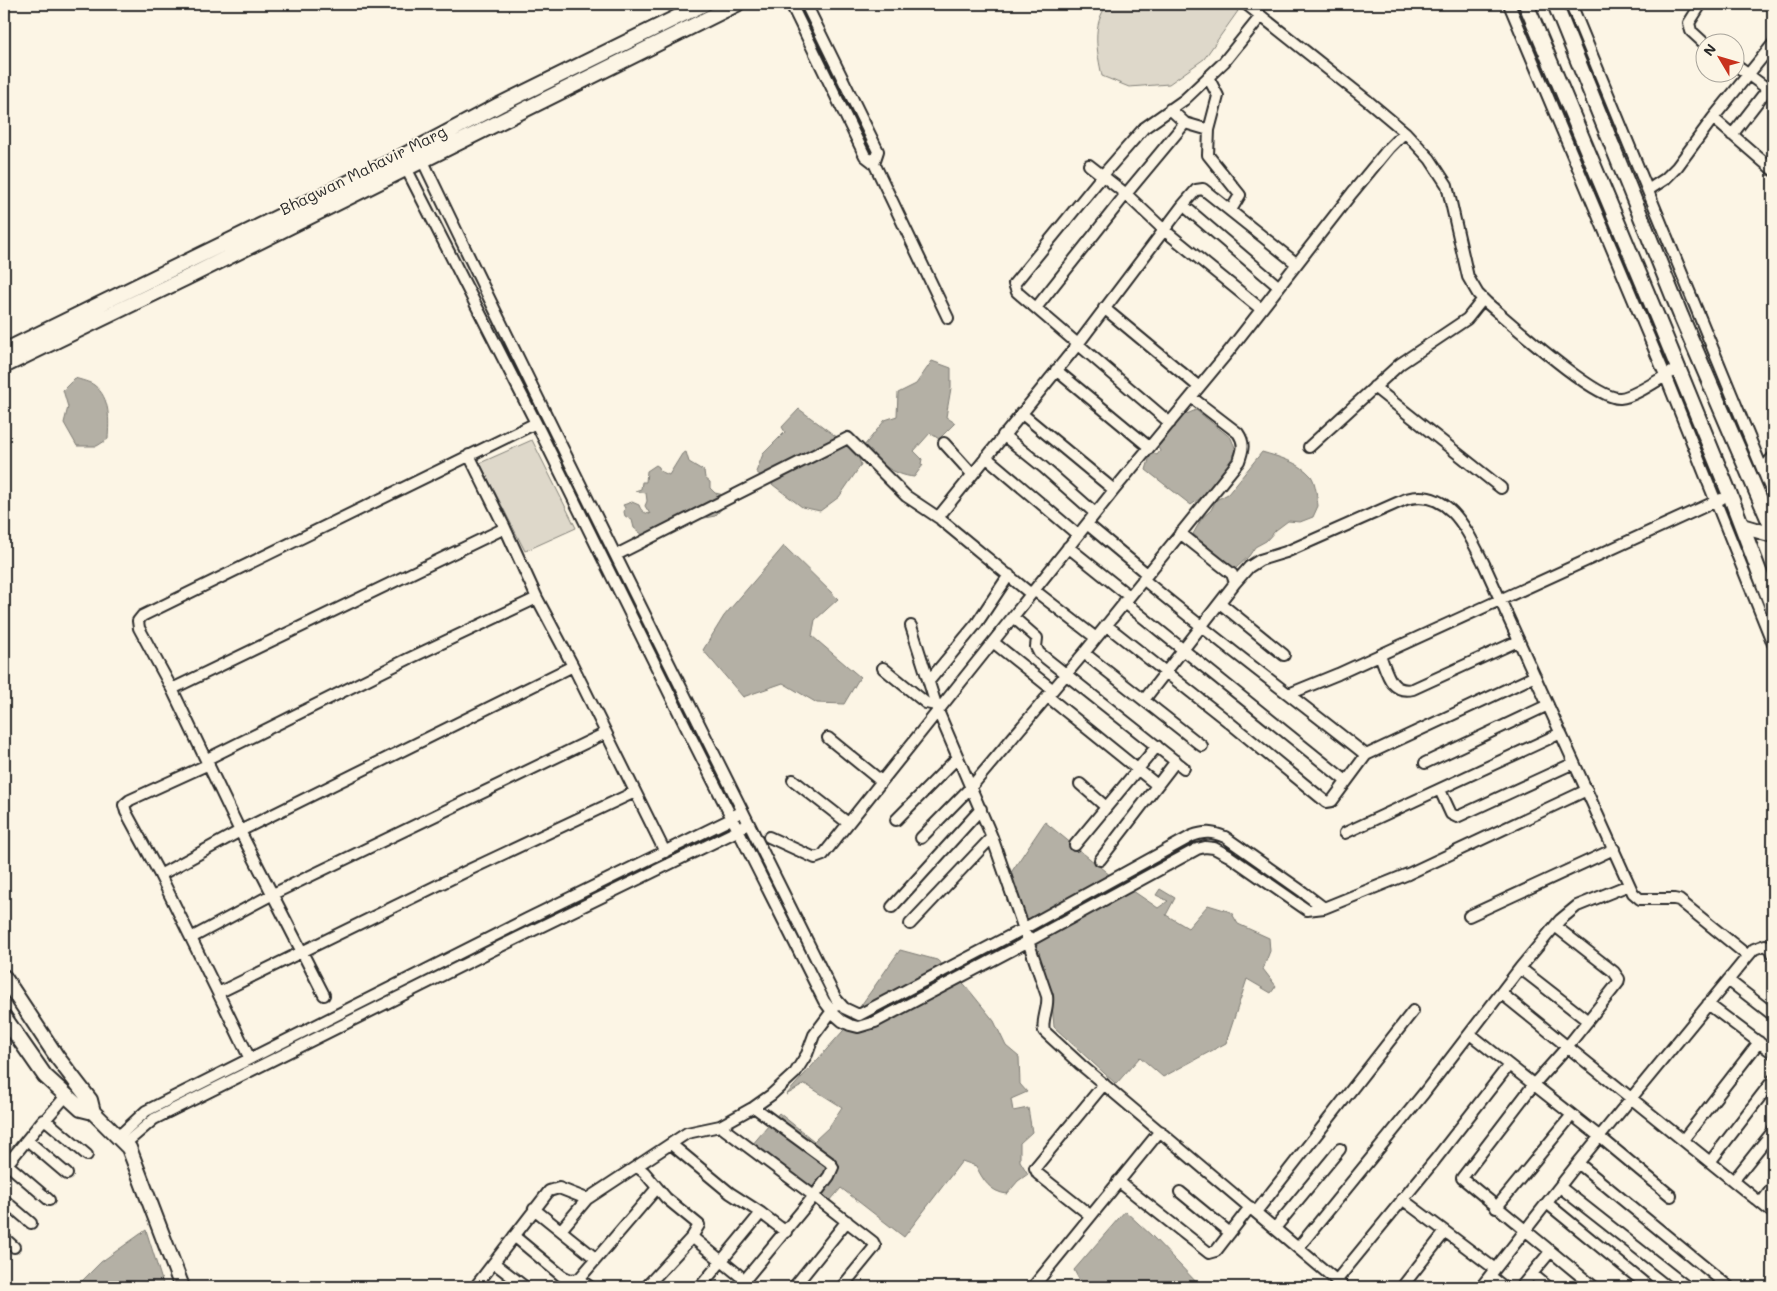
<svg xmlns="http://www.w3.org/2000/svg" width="1777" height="1291" font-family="Mali,sans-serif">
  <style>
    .green { fill: #ded8ca; stroke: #84827a }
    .water { fill: #b4b0a5; stroke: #7d7b74 }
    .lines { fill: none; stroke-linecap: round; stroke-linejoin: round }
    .street-casing { stroke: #2b2b2b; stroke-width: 14 }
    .secondary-casing { stroke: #2b2b2b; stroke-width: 18 }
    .street { stroke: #fcf5e5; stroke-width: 10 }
    .secondary { stroke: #fcf5e5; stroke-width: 14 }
    .labels { text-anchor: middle; stroke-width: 4; stroke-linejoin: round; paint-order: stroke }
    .street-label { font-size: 16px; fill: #2b2b2b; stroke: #fcf5e5 }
  </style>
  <rect width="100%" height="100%" fill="#fcf5e5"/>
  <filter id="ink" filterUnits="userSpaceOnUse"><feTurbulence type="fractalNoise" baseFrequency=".02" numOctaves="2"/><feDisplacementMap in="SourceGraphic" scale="10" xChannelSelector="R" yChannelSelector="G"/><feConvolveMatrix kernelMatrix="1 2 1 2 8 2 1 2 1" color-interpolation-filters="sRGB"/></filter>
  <g filter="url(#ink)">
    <path class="green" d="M1108,4H1228L1238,11L1204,59L1169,84L1129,87L1102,76C1097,52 1091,24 1108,4Z
      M532,440L576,528L525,551L480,463Z"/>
    <path class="water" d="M932,361L951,368V388L946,417L955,423L939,439L930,433L914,451L922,459L921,464L923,465L914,477C894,475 876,462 864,446L885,420L897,416L898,393L916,384Z
      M75,378C81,380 90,382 94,385C111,398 109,421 108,439L97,446H77L64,423L68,407L63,390Z
      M799,409L857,452L861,465L839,497L820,511L802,507L756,472L763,454L785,432L782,427Z
      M1196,410L1231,438L1236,450C1226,471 1210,493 1191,505L1146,470L1150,456L1153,453L1157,455L1160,451L1158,447L1182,416Z
      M686,452L689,462L704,471L705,478L710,482V488L715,493L724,495L726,504L715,516L684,522L643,535L634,528L632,520L625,516L624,512L625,508L623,505L632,502L639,505C641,511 644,513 650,514L645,506L647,501L646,493L635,491L641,489L642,482H646L647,471L656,465L659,467L660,471L669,475L682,454Z
      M1262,452C1279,457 1299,462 1311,476C1316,483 1317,498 1318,506L1313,517L1300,522L1288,521L1276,530L1266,541L1255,547L1249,556L1235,569L1193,534L1202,518L1211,510L1216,500L1228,494Z
      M784,546L838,599L815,620L812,636L860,677L844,704L817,703L783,683L743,697L703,650L724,616Z
      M1045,822L1111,876L1158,908L1168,901L1156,895L1160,889L1175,898L1166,915L1188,928L1208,905L1231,912L1238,924L1269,938L1270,951L1263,969L1276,986L1271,993L1247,979L1226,1043L1163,1077L1140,1057L1116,1084L1054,1027L1051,991L1010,874Z
      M900,950L937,960L965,985L994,1021L1006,1046L1019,1057L1020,1084L1027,1092L1011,1099L1013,1111L1028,1108L1032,1132L1020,1143V1161L1028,1174L1018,1181L1007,1194C990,1192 983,1180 976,1166L962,1161L904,1237L841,1188L829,1202L752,1145L779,1113L814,1141L829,1127L842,1107L805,1084L786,1095L843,1031Z
      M1125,1211L1152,1236L1201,1287H1083L1074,1270Z
      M146,1230L164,1287H76L101,1262Z"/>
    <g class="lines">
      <defs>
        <path id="street" d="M791,4L865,156L874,163L948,318
          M806,4L878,151L874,163
          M1246,4L1368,101L1405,132L1430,159L1447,185L1468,277L1478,294L1487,303C1510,322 1595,400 1620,398C1635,397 1664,376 1678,368
          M1509,4L1665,375L1773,644
          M1571,4L1773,495
          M1701,4L1689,23L1691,31L1704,43
          M1734,64L1773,93
          M1208,77L1218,96L1209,130L1208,155L1240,195L1231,210
          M1170,109L1185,123L1209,130
          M1713,118L1773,170
          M1732,135L1773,82
          M420,155C555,438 697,718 836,999L844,1008L859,1015L1023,929L1192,836C1205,831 1212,832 1225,837L1303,892L1324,908
          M403,162L536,423L688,731L824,1001L834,1014L842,1021L850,1025L858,1027L875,1022L1027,942L1197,849L1205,847L1214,848L1229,856L1307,910L1324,908L1408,874L1587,790
          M1089,165L1126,194L1164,230L1261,309
          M1648,190L1665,179L1677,167L1713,118L1773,44
          M1183,205L1279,287
          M1036,308L1126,194L1185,123
          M1104,308L1199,387
          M1056,370L1149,447
          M1374,387L1501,488
          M1021,413L1114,490
          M1170,423L1017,292L1014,284L1108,169L1144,128L1184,100L1224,62L1261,16
          M1003,435L1043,467L1095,513
          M944,443L972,474
          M1309,447L1400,364L1467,319L1483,299
          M469,455L505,528L537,598L573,666L665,852
          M986,457L1078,535
          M1763,469L1773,457
          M1087,524L1147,574
          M1068,547L1129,596
          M616,555L848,438L906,496L939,518
          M1143,579C1216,640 1292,696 1366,755
          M1235,583L1249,567L1260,560L1286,552L1406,499C1450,487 1468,533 1484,564L1633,893L1640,899H1674L1679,900L1748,956
          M1034,590L1096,638
          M1031,594L941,520L940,515L1078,344L1183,205L1196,190L1203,189L1297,264
          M1124,602L1346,781
          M1220,603L1284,655
          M1013,617L1037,638L1036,647L1039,653L1184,768
          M1106,625L1225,719L1326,802L1332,801L1366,755L1535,676
          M911,626L938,711L992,837L1047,996C1049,1008 1041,1020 1044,1031L1081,1065L1344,1287
          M993,642L1053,690
          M1084,653L1202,746
          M1380,655C1387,672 1390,694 1413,689L1518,641
          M883,668L926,703L936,705
          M929,681L977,623L1009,575
          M172,689L505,528
          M1289,694L1338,674L1721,499
          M1047,696L1157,785
          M1144,700L1235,583L1232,574L1180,533
          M828,738L881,781
          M207,759L408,659L537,598
          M1425,763L1548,705
          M209,764L130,800L124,805L126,812L160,875L218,993L471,869L635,792
          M793,780L848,823
          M1080,784L1106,807
          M1440,790L1451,814L1457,817L1574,763
          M896,820L958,757
          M1345,833L1561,733
          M769,837L815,858L823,855L1114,490L1229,351L1352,193L1389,148L1405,132
          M921,838L971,787L1084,653L1239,461C1243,450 1245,443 1238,433L1191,397
          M1075,845L1157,746
          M1100,860L1176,761
          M160,875L240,831L573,666
          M892,907L981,809
          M1469,916L1614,849
          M910,924L992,837
          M1555,926L1614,972L1619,979L1618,983L1567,1047L1534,1084L1462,1178L1594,1287
          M191,938L273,894L606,733
          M1520,968L1588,1021
          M1728,980L1773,1015
          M218,993L249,1057
          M1501,993L1773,1213
          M324,995L240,831L172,689L139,628L138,621L142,616L536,423
          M1708,1004L1773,1053
          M1470,1034L1600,1137L1671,1196
          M45,1120L67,1095
          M720,1126L814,1196L873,1242L875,1246L873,1249L842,1287
          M119,1136L146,1111L527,919L727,821L737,814
          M27,1140L67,1174
          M1683,1140L1759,1042
          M126,1143L154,1119L501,946L733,833L744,826
          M671,1144L730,1193L761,1213L786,1232
          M1710,1162L1773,1080
          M1578,1163L1729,1287
          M7,1164L49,1200
          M637,1167L644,1172L666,1198L699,1225L692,1237L745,1280
          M4,1168L43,1120L48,1122L87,1155
          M1734,1180L1773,1131
          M1118,1181L1209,1253L1216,1251L1250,1207
          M1560,1187L1687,1287
          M1180,1192L1230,1233
          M1402,1199L1495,1269
          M4,1200L31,1223
          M1761,1203L1773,1187
          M1548,1204L1649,1287
          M1496,1208L1572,1115
          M534,1209L595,1258
          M1256,1212L1413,1011
          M1091,1216L1038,1174L1035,1168L1104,1084
          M1275,1228L1340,1149
          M561,1230L587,1199L687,1133L720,1126L754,1107L771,1095L795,1073L807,1054L814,1035L835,1007
          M514,1236L562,1276L570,1280L579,1279L590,1287
          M4,1238L14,1247
          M1298,1248L1424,1093L1520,968L1560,920L1577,906L1629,885
          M494,1263L525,1287
          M1532,1274L1548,1287
          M1490,1276L1504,1287
          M579,1279L657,1188
          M1336,1281L1435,1160L1509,1065
          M475,1287L549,1191L559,1188L587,1199
          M646,1287L692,1237
          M700,1287L761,1213
          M739,1287L814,1196L829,1176L833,1167L829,1162L754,1107
          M794,1287L847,1221
          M1033,1287L1160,1131
          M1402,1287L1445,1232
          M1481,1287L1578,1163L1748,956L1754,949L1765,945L1771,949L1773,954
          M1521,1287L1550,1252"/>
        <path id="secondary" d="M1526,4L1658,319L1730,495L1773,608
          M1555,4L1681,316L1773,530
          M4,351L401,157L499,105L704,4
          M4,366L186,278L737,4
          M1742,526L1773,535
          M4,977L57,1057L90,1100L93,1112
          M4,1017L45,1076L81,1109L93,1112L129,1148L182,1287"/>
      </defs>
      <use href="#street" class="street-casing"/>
      <use href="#secondary" class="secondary-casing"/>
      <use href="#street" class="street"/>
      <use href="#secondary" class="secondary"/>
    </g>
  </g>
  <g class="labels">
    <g class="street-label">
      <text transform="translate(363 170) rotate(-26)" y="6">Bhagwan Mahavir Marg</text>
    </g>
  </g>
  <rect width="1777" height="1291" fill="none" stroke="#fcf5e5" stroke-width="20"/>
  <rect x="10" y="10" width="1757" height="1271" fill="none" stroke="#2b2b2b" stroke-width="2" filter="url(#ink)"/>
  <g transform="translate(1720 58) rotate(308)"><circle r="24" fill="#fcf5e5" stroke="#a8a49b"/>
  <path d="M0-4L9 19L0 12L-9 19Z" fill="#c8321e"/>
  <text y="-8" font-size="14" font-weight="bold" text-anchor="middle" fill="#2b2b2b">N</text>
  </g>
</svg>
